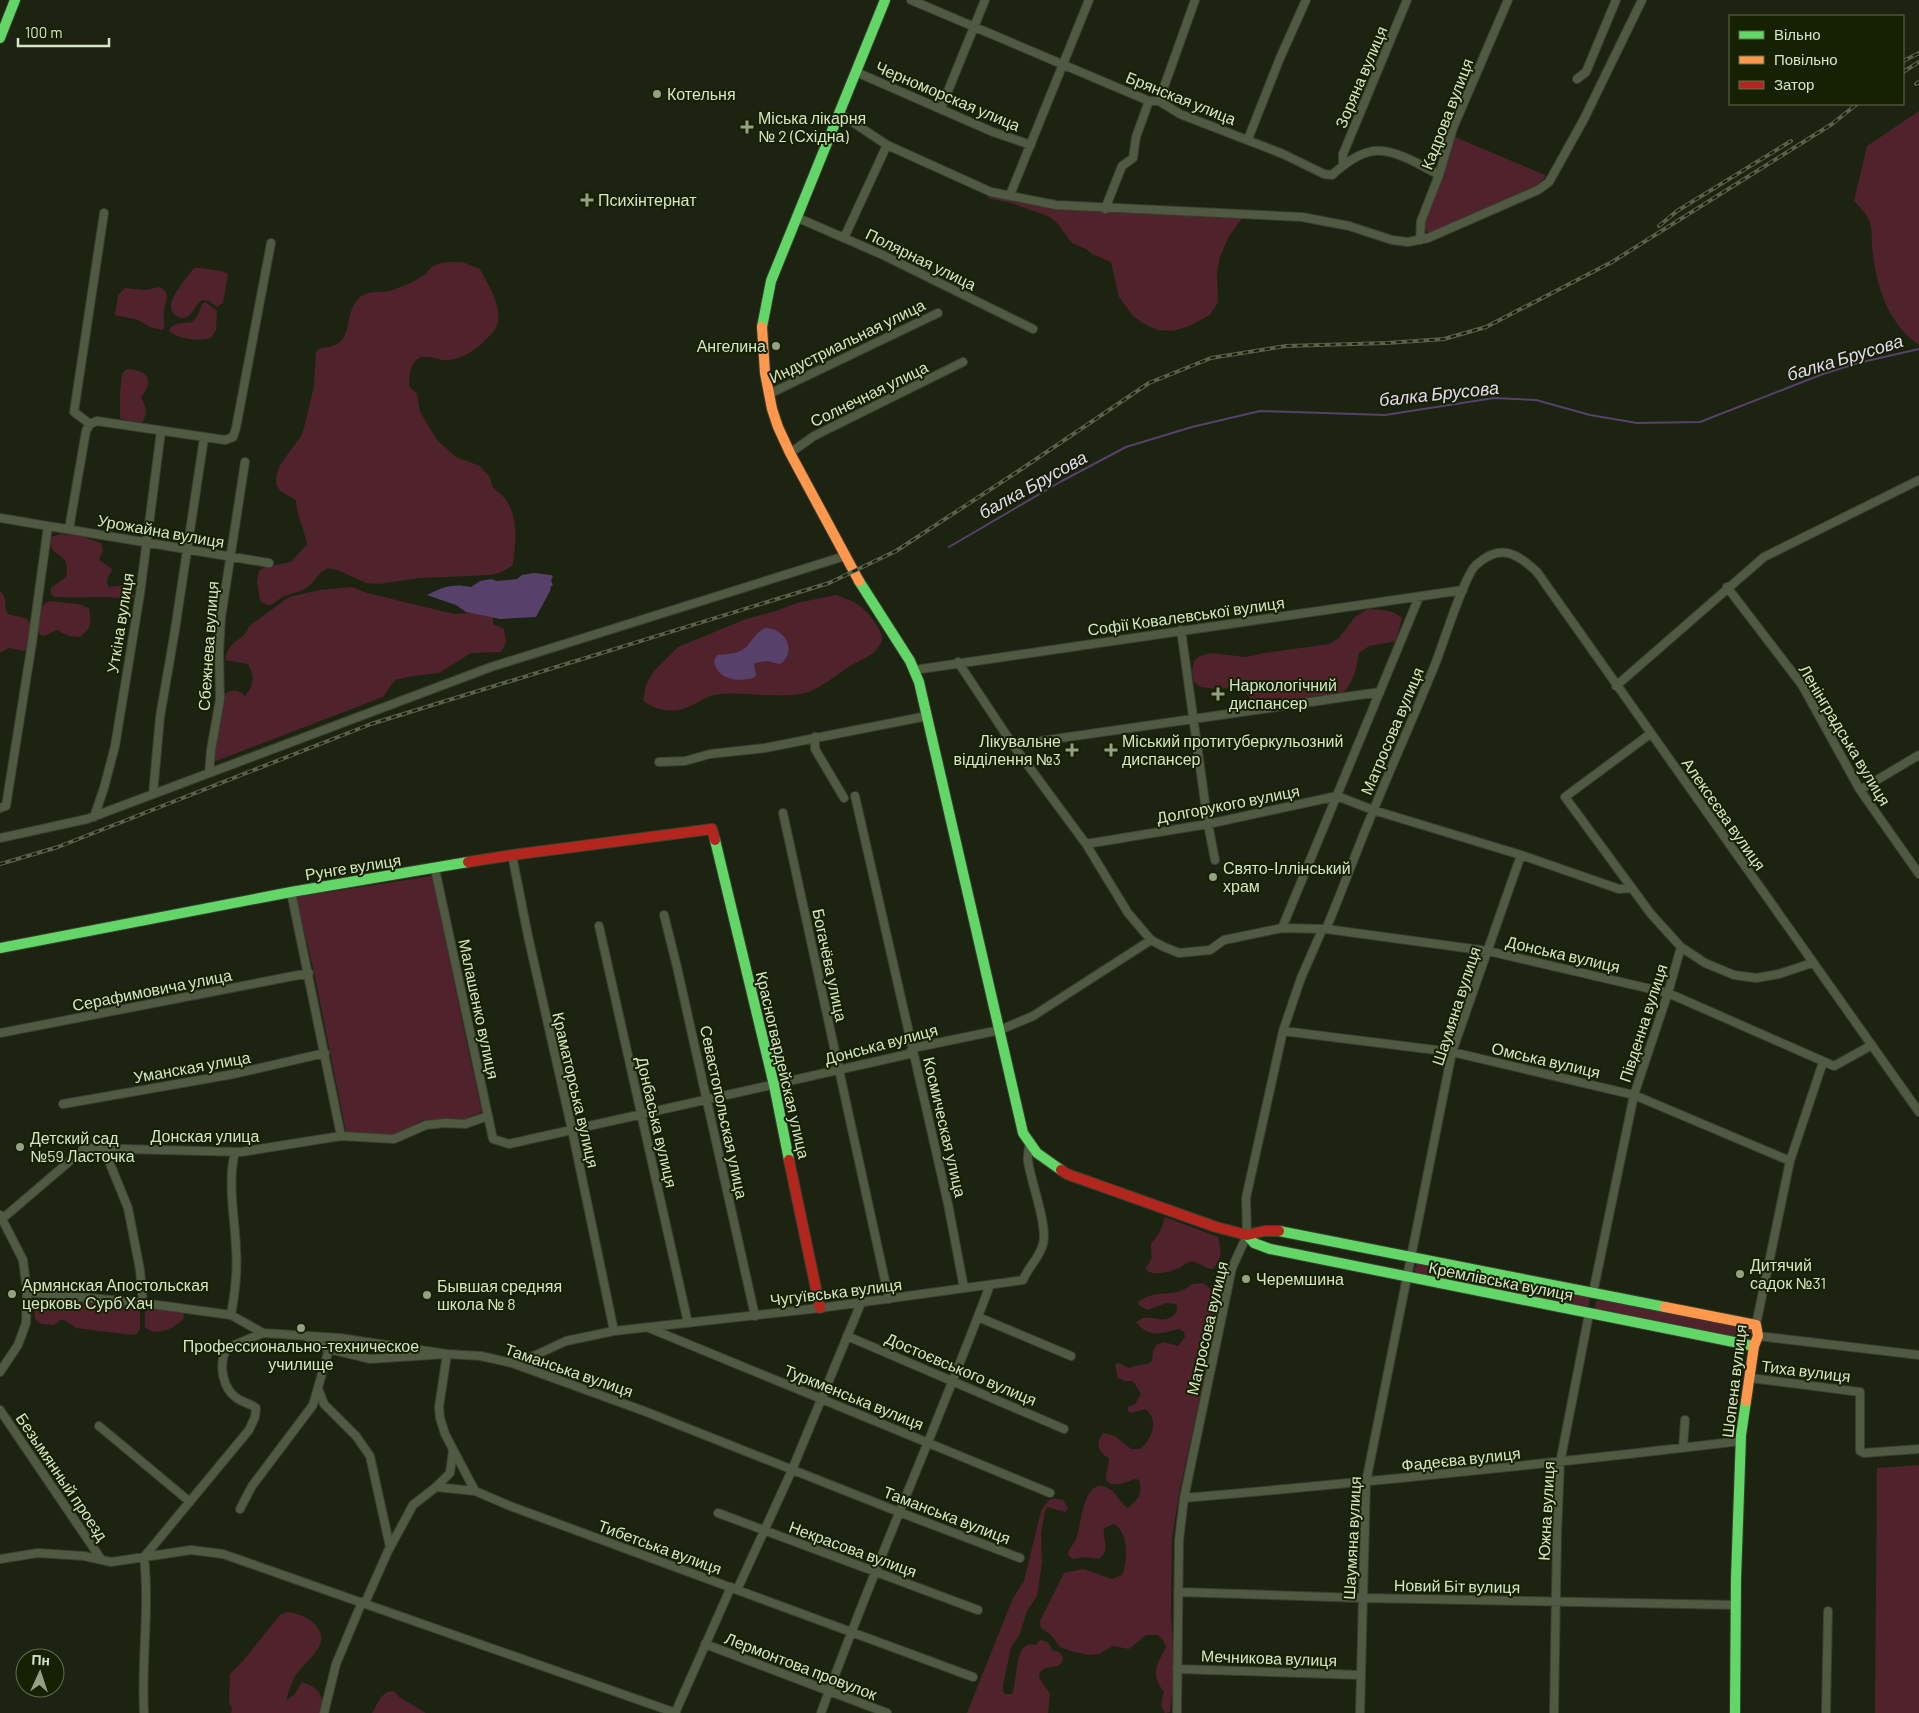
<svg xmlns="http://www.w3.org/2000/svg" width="1919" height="1713" font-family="Barlow,sans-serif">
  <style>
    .green { fill: #50232c }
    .water { fill: #57416b }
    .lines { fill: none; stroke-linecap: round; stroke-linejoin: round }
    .stream { stroke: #57416b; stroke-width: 2 }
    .street-casing { stroke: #393f30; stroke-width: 10 }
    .fast-casing { stroke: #393f30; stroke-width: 12 }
    .slow-casing { stroke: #393f30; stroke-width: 12 }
    .jam-casing { stroke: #393f30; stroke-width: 12 }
    .street { stroke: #505942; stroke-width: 8 }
    .fast { stroke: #63d668; stroke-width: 10 }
    .slow { stroke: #ff974d; stroke-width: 10 }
    .jam { stroke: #b3261e; stroke-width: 10 }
    .rail-casing { stroke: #59604e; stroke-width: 4 }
    .rail { stroke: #152101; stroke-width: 2; stroke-dasharray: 5.5; stroke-linecap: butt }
    .poi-dot { fill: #95a184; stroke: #152101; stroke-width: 2 }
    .labels { text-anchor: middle; stroke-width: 4; stroke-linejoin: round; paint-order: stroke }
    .street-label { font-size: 16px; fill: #d6e5c3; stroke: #152101 }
    .poi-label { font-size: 16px; fill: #d6e5c3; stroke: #152101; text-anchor: start }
    .water-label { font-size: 18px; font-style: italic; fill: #e5d6f5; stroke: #152101 }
  </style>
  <rect width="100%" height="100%" fill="#1c2310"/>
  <path class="green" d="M1919,111V345C1890,326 1876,287 1873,254C1870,227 1876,223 1854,201L1867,146Z
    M1455,137L1545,175V177L1537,185L1428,233L1423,227V220Z
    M988,195L1054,208L1075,210L1244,216L1229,236L1220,257L1217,272L1218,302L1210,315L1189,326L1173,331L1157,330L1143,323L1133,316L1119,297L1111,262L1092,254L1086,249L1072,243L1057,223L1048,216L1011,203L988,198Z
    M462,262L480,269C488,285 505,309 496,328C493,333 487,338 483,342C475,351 462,358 450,360C439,362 426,352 416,360C409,366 410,378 409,386L417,394L420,412L437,440L456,457L480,466L490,477L492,486C496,491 502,494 506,500C519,518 515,544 513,565L502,572L490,575L420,578L379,584L366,583L340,571L328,568L321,572L309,586L303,590L284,596L271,605H267L260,601L257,582L259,571L265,567L291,562L307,544C304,527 297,518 296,500L280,491L276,484V477L280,465L301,436L304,428L314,386L316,352L321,348C358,346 341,315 359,298C369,289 381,294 392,290C403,286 415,282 424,275C427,273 429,269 432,267C441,261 452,262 462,262Z
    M200,268L222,271L228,274L223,303L217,307L209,301L202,300C196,304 195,311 189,315C186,318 182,319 178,317C158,307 187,278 194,268Z
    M159,287C172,293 165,301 164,311C163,317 165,322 164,328L162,330L150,327L138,320L115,315L118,295L125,288L146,290Z
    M205,302L217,311L216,330L211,338C198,341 181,340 170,332V328C186,315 192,335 202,304Z
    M127,369C148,370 155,380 141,397C146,408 149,413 141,424L130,422L120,418V393L122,374Z
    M61,534L80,536L101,543L103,550L99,560L111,568L112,571C108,577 105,581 109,587L127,585L134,595V598C124,600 116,597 106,597C88,597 71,598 54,597L51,594V588L66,577C72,547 46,561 51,537Z
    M352,587L367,593L454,614L471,613L493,617V624L504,629L506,642L501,652L471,653L439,673L413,676L395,680L383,697L216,761H210L213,737L225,702L220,699C228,690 236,687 245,696C254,685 255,677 248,664L225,660C229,638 244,642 249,626L289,597L319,590Z
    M0,591C8,596 3,607 8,614L27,619L32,625L31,643L27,649L23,651L9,648L0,653Z
    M836,595C843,598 851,600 857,604C865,608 884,631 882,640C881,644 876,651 873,653C866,659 855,662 847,668C833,677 818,691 801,694C774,698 747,692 721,694C705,695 698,704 686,708C673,713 653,710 643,700L646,685L654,671L678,647L746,619L776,611L797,603Z
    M50,601L78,604L89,608C91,623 93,627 80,637L69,636L57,630L44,636L40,635L38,628L41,607L47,602Z
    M1368,609C1381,610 1392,609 1402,618L1396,641L1369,646L1359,653C1356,668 1354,688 1338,695L1262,706L1254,703L1240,686L1218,689L1200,687L1194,682L1192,671L1194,661L1200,656L1211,653L1246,657L1265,653L1329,644L1339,638L1355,617Z
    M432,876L469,1054L482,1112L465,1119L424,1120L393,1135L346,1132L314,972L296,897Z
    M1165,1217L1218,1237C1221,1249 1223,1259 1213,1269C1205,1269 1198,1260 1190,1262C1186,1262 1183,1266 1179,1268C1170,1272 1156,1276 1147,1271L1146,1268C1154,1257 1151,1257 1151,1244L1160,1232Z
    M1418,1261L1587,1296L1590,1300L1588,1307L1583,1308L1419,1275L1414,1270Z
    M1203,1283C1211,1287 1215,1297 1220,1304L1179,1494L1172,1539L1171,1613L1174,1656L1173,1685L1170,1712L1165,1713C1160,1706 1161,1701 1164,1692C1150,1673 1156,1667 1166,1647L1163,1640L1158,1635H1146L1129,1649L1113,1646L1099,1654L1089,1655L1074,1652L1060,1647L1051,1635L1041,1628L1040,1621L1064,1573L1083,1569L1112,1579L1122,1575C1128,1561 1129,1533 1114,1524L1104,1528C1102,1542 1111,1546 1100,1559L1085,1557L1073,1559L1068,1555C1069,1548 1072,1547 1075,1541C1082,1529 1081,1484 1102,1486C1116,1488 1118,1502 1128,1508C1138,1500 1143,1493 1139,1480L1136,1479C1128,1481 1105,1492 1106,1475C1107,1469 1109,1464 1109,1458C1098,1452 1095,1444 1103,1433L1115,1436L1131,1449H1140C1152,1439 1160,1420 1145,1409L1131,1413L1128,1411V1407L1135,1404L1141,1394L1133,1381H1125L1118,1378L1115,1364L1119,1363L1129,1368C1137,1364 1147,1366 1152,1361L1153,1351L1156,1345L1164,1342L1178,1346L1185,1337L1184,1332L1179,1329C1160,1333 1150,1339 1136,1322C1138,1321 1141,1319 1143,1318C1154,1315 1163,1325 1174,1315C1177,1312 1178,1309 1176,1304L1166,1303L1147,1310L1140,1306L1138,1302C1141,1300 1145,1297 1149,1296C1166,1291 1177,1297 1192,1284Z
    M39,1296L139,1306L140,1308V1329L137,1334L132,1335L76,1328L64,1320H60L54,1325L41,1324L35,1319C35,1312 33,1302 39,1296Z
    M1601,1299L1751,1329L1752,1336L1748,1341L1598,1311L1595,1308L1596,1301Z
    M149,1307L183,1312L184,1318C176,1328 155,1338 145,1327V1313Z
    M1919,1465V1713H1875L1877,1468Z
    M1054,1498L1063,1500L1068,1508L1065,1512L1047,1507L1045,1511L1041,1534L1042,1562L1037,1596L1027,1611L1019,1636L1011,1647L1003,1685V1691L1005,1694H1012C1017,1683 1015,1648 1028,1645C1030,1644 1033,1645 1036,1645L1040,1640C1048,1641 1049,1643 1052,1650L1059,1652L1063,1657L1062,1662L1058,1666L1045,1668L1040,1672L1039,1678L1050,1694L1048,1713H967L1013,1598L1024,1581L1041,1511L1048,1501Z
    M287,1612C299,1614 310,1617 317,1627C332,1646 303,1662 294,1678C291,1685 288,1693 286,1700L294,1695L302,1682C323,1689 320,1697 328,1713H231L232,1709L229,1702L230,1674L242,1662L280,1615Z
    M394,1691L399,1697L426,1713H372L381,1697L387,1692Z"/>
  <path class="water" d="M534,573L551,575L553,577L551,580L553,586H551L550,591L536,617L500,619L466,612L456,605L427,595C443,587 452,583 471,587L480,581L491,579L497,581L517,579L522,575Z
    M765,628C785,628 798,651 780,664L766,661L755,663L754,666L756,674L755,677C740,683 717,680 714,661L717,655C727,654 742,654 748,645C754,638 756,633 765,628Z"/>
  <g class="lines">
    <path class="stream" d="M949,547L1060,482L1126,447L1192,427L1260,411L1385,415L1494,398L1536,400L1590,415L1637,423L1700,422L1823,374L1858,363L1919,349"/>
    <defs>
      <path id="street" d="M911,0L1149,101H1159L1180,114L1283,154L1324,174L1332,175C1342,166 1356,155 1369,152C1390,146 1421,165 1439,175
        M856,72L993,132L1031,145
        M1577,79L1586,72L1616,0
        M1159,101L1195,0
        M941,108L985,0
        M839,113L887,145L991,192L1056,205L1302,217L1349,226L1392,240L1408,242L1428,238L1538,190L1549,182L1584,119L1642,0
        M1248,139L1280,58L1306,0
        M1343,165V154L1407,0
        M1010,195L1089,0
        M1105,209L1122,166L1133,158L1136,137L1149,101
        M796,217L883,255L1033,329
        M844,238L887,145
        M1420,240L1421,221L1439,175L1453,128L1508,0
        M769,394L938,313
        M90,424L74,412L104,213
        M790,453L814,436L963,362
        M0,518L269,563
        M69,529L86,431L90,424L97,421L225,440L233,437L236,428L271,243
        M1727,587L1802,685L1860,790L1919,874
        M1181,630L1208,824L1215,860
        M958,662L1013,745L1086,844L1128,913L1151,940L1164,947L1179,953L1210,950L1224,940L1282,928L1326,929L1488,951L1668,993L1834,1066L1872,1045
        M914,670L1463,590
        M1616,686L1764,557L1919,480
        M1650,734L1565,797L1651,914L1681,947L1705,963L1734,975L1756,978L1779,974L1812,963
        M815,737V749L844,798
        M1013,745L1380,692
        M659,762L685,761L710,754L765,748L927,716
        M209,773L211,750L220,699L219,652L221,618L245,462
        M1860,790L1919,755
        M153,794L160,717L175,630L204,438
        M855,796L948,1204L964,1288
        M0,808L6,806L32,643L48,526
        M783,813L889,1299
        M94,817L104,788L115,746L140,594L161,431
        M0,838L87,819L491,667L845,556
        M1086,844L1208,824L1337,796L1373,810L1521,855L1619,889L1632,888
        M512,855L528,936L572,1130L614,1331
        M435,869L493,1139L509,1144L909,1054L913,1048L1000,1030L1033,1016L1151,940
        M291,892L341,1136
        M664,915L677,967L755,1316
        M599,926L688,1323
        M1282,928L1419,597
        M1326,929C1343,889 1357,849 1374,809C1394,760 1416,712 1436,662C1443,644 1465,574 1476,565C1500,543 1517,553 1537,572L1919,1112
        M1283,1031L1452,1052L1634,1095L1790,1161
        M0,1033L309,973
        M63,1104L234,1074L325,1053
        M104,1149L128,1208L140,1270L143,1303
        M0,1215L23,1260L27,1292L26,1323L18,1345L0,1372
        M2,1219L85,1148L241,1152L341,1136L394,1139L426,1125L445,1123L465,1124L488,1116
        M27,1292L143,1303L231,1315L263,1333L340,1338L447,1354L481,1356L512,1363L644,1411L899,1512L1020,1558
        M1593,1293L1634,1095L1668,993L1681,947
        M231,1315C235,1293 238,1272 236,1249C235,1218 227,1183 235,1152
        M978,1317L1071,1356
        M1756,1325L1790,1161L1823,1062
        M649,1328L1050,1493
        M847,1336L1064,1429
        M1758,1336L1919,1355
        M308,1338L329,1349L370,1359L447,1354L439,1407L440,1418L445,1434L475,1491L510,1506L973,1677
        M512,1363L536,1355L566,1341L614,1331L820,1308L1023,1280C1028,1267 1039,1259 1043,1244C1048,1225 1031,1183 1028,1161C1027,1155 1029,1148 1030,1142
        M1750,1378L1860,1392V1451L1864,1453L1919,1449
        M318,1388L324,1404L356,1436L370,1456L390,1547
        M0,1410L101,1559
        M99,1426L190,1502
        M1683,1448L1685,1420
        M436,1487L450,1473L453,1450
        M1184,1498C1370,1482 1556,1463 1741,1441
        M240,1509L252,1486L313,1405L329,1349
        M718,1513L978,1610
        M0,1559L38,1553L84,1556L111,1562L191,1550L223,1554L676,1713
        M737,1590L792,1470L861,1303
        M1178,1592L1362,1598L1736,1605
        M365,1603L388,1551L413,1505L436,1487L475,1491
        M705,1644L887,1713
        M1177,1669L1360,1675
        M144,1713C141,1661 150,1609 144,1557L249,1430L255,1417L256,1408C250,1403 244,1403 238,1399C222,1389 218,1364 227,1348L263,1333
        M324,1713L336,1664L362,1602
        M675,1713L731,1587
        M821,1713C873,1569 936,1429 990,1285
        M1177,1713L1179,1540L1184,1498L1232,1268L1247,1235L1246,1198L1283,1031L1301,978L1322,930
        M1360,1713L1366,1482L1452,1052L1521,855
        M1554,1713L1557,1532L1560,1463L1589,1314
        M1826,1713L1828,1611"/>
      <path id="fast" d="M0,38L15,0
        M762,327L771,281L885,0
        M859,581L910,661L919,682L1023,1133L1037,1153L1061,1170
        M715,840L774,1085L789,1160
        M0,948L291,892L468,862
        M1279,1231L1665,1307
        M1247,1235L1254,1243L1270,1249L1754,1346
        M1735,1713L1736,1579L1741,1435L1746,1401"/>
      <path id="slow" d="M762,327L765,373L772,409L778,427L790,453L859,581
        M1665,1307L1756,1325L1758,1336L1754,1346L1746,1401"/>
      <path id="jam" d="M468,862L512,855L712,829L715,840
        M789,1160L820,1308
        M1061,1170L1067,1174L1216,1227L1247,1235L1264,1231H1279"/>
    </defs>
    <use href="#street" class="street-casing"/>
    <use href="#fast" class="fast-casing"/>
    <use href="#slow" class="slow-casing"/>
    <use href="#jam" class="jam-casing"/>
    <use href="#street" class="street"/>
    <use href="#fast" class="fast"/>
    <use href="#slow" class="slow"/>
    <use href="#jam" class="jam"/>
    <defs>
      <path id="rail" d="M1903,61L1919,53
        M1903,72L1919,62
        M1916,84L1919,82
        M1659,226L1677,211L1791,141
        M0,864L58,847L371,724L829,583L896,551L1017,472L1149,383L1211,358L1286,346L1387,343L1444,339L1486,327L1612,262L1832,124L1857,104"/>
    </defs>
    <use href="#rail" class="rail-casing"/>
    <use href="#rail" class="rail"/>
  </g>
  <g class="poi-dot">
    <circle cx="657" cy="94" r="5"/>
    <path d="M744.5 119.5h5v5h5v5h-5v5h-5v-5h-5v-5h5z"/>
    <path d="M584.5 192.5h5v5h5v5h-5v5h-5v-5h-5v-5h5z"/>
    <circle cx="776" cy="346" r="5"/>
    <path d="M1215.5 686.5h5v5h5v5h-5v5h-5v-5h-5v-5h5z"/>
    <path d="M1069.5 742.5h5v5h5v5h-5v5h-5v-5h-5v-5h5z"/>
    <path d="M1108.5 742.5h5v5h5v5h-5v5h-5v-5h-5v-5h5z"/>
    <circle cx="1213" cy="877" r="5"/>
    <circle cx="20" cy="1147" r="5"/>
    <circle cx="1740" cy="1274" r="5"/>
    <circle cx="1246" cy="1279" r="5"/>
    <circle cx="12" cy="1294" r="5"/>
    <circle cx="427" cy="1295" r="5"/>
    <circle cx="301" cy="1328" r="5"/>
  </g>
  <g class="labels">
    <g class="street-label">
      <text transform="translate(1361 77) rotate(-67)" y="6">Зоряна вулиця</text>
      <text transform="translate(948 96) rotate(23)" y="6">Черноморская улица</text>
      <text transform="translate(1181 98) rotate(22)" y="6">Брянская улица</text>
      <text transform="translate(1447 114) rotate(-69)" y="6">Кадрова вулиця</text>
      <text transform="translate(921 259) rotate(26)" y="6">Полярная улица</text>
      <text transform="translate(847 341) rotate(-26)" y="6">Индустриальная улица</text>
      <text transform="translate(869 394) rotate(-26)" y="6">Солнечная улица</text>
      <text transform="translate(161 531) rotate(10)" y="6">Урожайна вулиця</text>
      <text transform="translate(1186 616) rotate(-8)" y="6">Софії Ковалевської вулиця</text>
      <text transform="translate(120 623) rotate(-81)" y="6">Уткiна вулиця</text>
      <text transform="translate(208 646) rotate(-86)" y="6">Сбежнева вулиця</text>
      <text transform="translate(1392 731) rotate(-67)" y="6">Матросова вулиця</text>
      <text transform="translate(1845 735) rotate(59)" y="6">Ленінградська вулиця</text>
      <text transform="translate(1228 804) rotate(-11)" y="6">Долгорукого вулиця</text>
      <text transform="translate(1724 814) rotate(55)" y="6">Алексєєва вулиця</text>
      <text transform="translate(353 867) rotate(-9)" y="6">Рунге вулиця</text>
      <text transform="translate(1563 954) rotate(13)" y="6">Донська вулиця</text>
      <text transform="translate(830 965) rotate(78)" y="6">Богачёва улица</text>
      <text transform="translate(152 990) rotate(-11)" y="6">Серафимовича улица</text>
      <text transform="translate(1456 1006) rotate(-72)" y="6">Шаумяна вулиця</text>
      <text transform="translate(479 1009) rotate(78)" y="6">Малашенко вулиця</text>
      <text transform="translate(1643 1023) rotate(-72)" y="6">Південна вулиця</text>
      <text transform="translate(881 1044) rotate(-15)" y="6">Донська вулиця</text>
      <text transform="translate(1546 1060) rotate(13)" y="6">Омська вулиця</text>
      <text transform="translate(783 1065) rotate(77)" y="6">Красногвардейская улица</text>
      <text transform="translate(192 1067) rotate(-10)" y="6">Уманская улица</text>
      <text transform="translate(576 1090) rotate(77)" y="6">Краматорська вулиця</text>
      <text transform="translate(724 1112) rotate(78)" y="6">Севастопольская улица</text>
      <text transform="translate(657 1122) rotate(77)" y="6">Донбаська вулиця</text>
      <text transform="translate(945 1127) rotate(77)" y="6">Космическая улица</text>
      <text x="205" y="1142">Донская улица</text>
      <text transform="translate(1501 1281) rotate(11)" y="6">Кремлівська вулиця</text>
      <text transform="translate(836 1292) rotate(-7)" y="6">Чугуївська вулиця</text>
      <text transform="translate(1207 1328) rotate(-77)" y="6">Матросова вулиця</text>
      <text transform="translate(961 1369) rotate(23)" y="6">Достоєвського вулиця</text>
      <text transform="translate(569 1370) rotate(19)" y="6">Таманська вулиця</text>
      <text transform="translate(1806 1371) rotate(7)" y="6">Тиха вулиця</text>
      <text transform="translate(1734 1381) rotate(-83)" y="6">Шопена вулиця</text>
      <text transform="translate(854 1397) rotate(22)" y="6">Туркменська вулиця</text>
      <text transform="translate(1461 1459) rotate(-6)" y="6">Фадеєва вулиця</text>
      <text transform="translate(62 1477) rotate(56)" y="6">Безымянный проезд</text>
      <text transform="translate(1546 1511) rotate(-87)" y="6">Южна вулиця</text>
      <text transform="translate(947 1515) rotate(21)" y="6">Таманська вулиця</text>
      <text transform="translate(1352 1538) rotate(-87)" y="6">Шаумяна вулиця</text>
      <text transform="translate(660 1547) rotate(20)" y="6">Тибетська вулиця</text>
      <text transform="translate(853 1549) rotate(20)" y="6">Некрасова вулиця</text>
      <text transform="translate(1457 1586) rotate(1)" y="6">Новий Біт вулиця</text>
      <text transform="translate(1269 1658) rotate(2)" y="6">Мечникова вулиця</text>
      <text transform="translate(801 1666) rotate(21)" y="6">Лермонтова провулок</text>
    </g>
    <g class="poi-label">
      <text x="667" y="100">Котельня</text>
      <text x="758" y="124">Міська лікарня<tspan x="758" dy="18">№ 2 (Східна)</tspan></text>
      <text x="598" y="206">Психінтернат</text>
      <text x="766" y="352" text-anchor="end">Ангелина</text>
      <text x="1229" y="691">Наркологічний<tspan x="1229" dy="18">диспансер</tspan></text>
      <text x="1061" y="747" text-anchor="end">Лікувальне<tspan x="1061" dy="18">відділення №3</tspan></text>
      <text x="1122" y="747">Міський протитуберкульозний<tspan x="1122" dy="18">диспансер</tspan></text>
      <text x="1223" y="874">Свято-Іллінський<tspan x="1223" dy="18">храм</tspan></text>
      <text x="30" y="1144">Детский сад<tspan x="30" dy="18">№59 Ласточка</tspan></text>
      <text x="1750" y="1271">Дитячий<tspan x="1750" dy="18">садок №31</tspan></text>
      <text x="1256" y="1285">Черемшина</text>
      <text x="22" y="1291">Армянская Апостольская<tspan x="22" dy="18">церковь Сурб Хач</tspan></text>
      <text x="437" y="1292">Бывшая средняя<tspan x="437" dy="18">школа № 8</tspan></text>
      <text x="301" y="1352" text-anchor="middle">Профессионально-техническое<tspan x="301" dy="18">училище</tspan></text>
    </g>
    <g class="water-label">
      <text transform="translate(1845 358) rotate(-17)" y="6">балка Брусова</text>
      <text transform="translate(1439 394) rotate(-6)" y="6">балка Брусова</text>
      <text transform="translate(1033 485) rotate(-29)" y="6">балка Брусова</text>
    </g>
  </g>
  <rect x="1729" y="15" width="175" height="90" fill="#152101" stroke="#626f4f"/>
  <rect x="1739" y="31" width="25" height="8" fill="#63d668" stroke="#626f4f"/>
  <text x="1774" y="40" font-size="15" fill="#d6e5c3">Вільно</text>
  <rect x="1739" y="56" width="25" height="8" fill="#ff974d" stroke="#626f4f"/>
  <text x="1774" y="65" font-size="15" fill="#d6e5c3">Повільно</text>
  <rect x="1739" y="81" width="25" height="8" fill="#b3261e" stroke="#626f4f"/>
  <text x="1774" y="90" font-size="15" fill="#d6e5c3">Затор</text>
  <g transform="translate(40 1673) rotate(3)"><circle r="24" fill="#152101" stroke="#626f4f"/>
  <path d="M0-4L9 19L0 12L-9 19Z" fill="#95a184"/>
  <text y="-8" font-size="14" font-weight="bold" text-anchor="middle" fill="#d6e5c3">Пн</text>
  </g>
  <path d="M18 38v8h91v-8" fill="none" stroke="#d6e5c3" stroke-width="2.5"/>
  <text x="25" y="38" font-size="15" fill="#d6e5c3" stroke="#152101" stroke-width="4" paint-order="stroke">100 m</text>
</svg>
